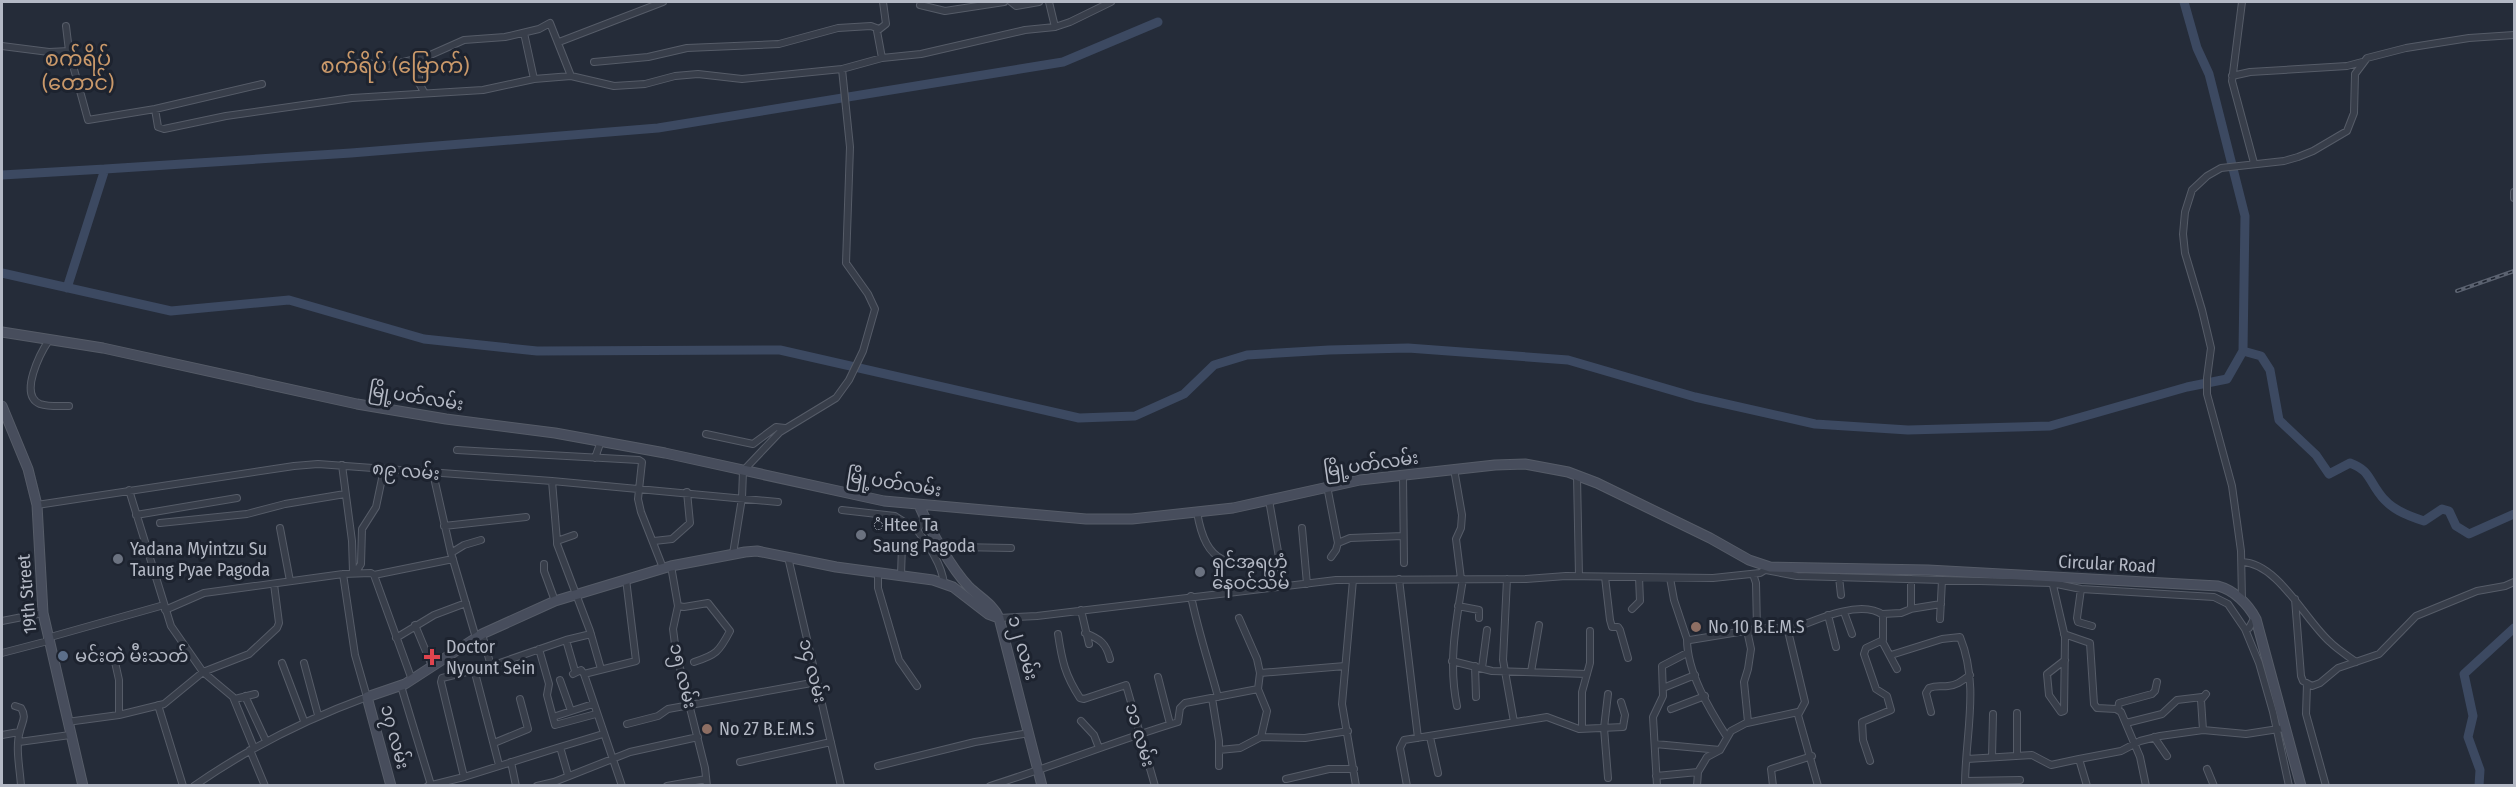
<svg xmlns="http://www.w3.org/2000/svg" width="2516" height="787" font-family="'Fira Sans Condensed','Noto Sans Myanmar',sans-serif">
  <style>
    .lines { fill: none; stroke-linecap: round; stroke-linejoin: round }
    .river { stroke: #3c4961; stroke-width: 9 }
    .street-casing { stroke: #565c68; stroke-width: 8 }
    .secondary-casing { stroke: #565c68; stroke-width: 11 }
    .street { stroke: #383e4a; stroke-width: 6 }
    .secondary { stroke: #474d5c; stroke-width: 9 }
    .rail-casing { stroke: #5b6270; stroke-width: 4 }
    .rail { stroke: #1d232f; stroke-width: 1.5; stroke-dasharray: 4.5; stroke-linecap: butt }
    .worship-dot { fill: #6b7280; stroke: #1d232f; stroke-width: 2 }
    .education-dot { fill: #8d6e63; stroke: #1d232f; stroke-width: 2 }
    .service-dot { fill: #5c6f8a; stroke: #1d232f; stroke-width: 2 }
    .health-dot { fill: #e0444e; stroke: #1d232f; stroke-width: 2 }
    .labels { text-anchor: middle; stroke-width: 6; stroke-linejoin: round; paint-order: stroke }
    .street-label { font-size: 18px; fill: #b4b9c5; stroke: #1d232f }
    .poi-label { font-size: 18px; fill: #b4b9c5; stroke: #1d232f; text-anchor: start }
    .quarter-label { font-size: 21px; fill: #ca996a; stroke: #1d232f }
  </style>
  <rect width="100%" height="100%" fill="#252c39"/>
  <g class="lines">
    <path class="river" d="M2,175L105,169
      M2,273L171,311L289,300L424,339L537,351L780,350L1079,418L1135,416L1184,394L1214,365L1247,355L1329,350L1408,348L1568,360L1695,397L1815,424L1908,430L2050,426L2187,387L2227,379L2243,351L2245,216L2209,74L2197,48L2184,2
      M67,288L105,169L351,153L658,128L1063,62L1158,22
      M2243,351L2261,356L2270,370L2279,420L2316,455L2329,474L2350,463C2370,471 2367,477 2379,493C2390,509 2406,515 2424,521L2442,509L2449,511L2456,526L2469,534L2514,514
      M2479,786L2480,770L2468,737L2473,716L2464,674L2514,628"/>
    <defs>
      <path id="street" d="M1011,2L1016,6L1039,2
        M1049,2L1055,27
        M2242,2L2232,81L2254,163
        M920,5L945,11L1004,2
        M66,26L69,51L88,120L155,109L262,84
        M524,33L534,79
        M559,42L663,2
        M2,46L49,52L69,51
        M882,58L877,31L886,24L883,2
        M417,59L419,63V83L424,92
        M594,62L648,57L687,48L779,44L838,28L871,26L879,29
        M358,63L366,62L383,67L428,56L464,40L505,37L539,29L550,23L571,76
        M2232,76L2250,72L2347,66L2362,62
        M155,109L158,127L164,129L226,116L352,98L483,90L534,79L571,76L614,86L645,84L675,76L698,74L742,79L842,69L882,58L921,54L1025,30L1055,27L1070,22L1111,2
        M2514,192V198
        M49,340C41,352 18,395 40,404C49,407 60,406 69,406
        M706,434L753,444L776,427L785,428
        M457,450L639,460L642,462L638,499L641,512L663,568
        M595,458L601,441
        M342,465L352,541L353,572
        M1454,469L1462,515L1461,528L1456,539L1461,579
        M433,473L451,553L476,638
        M1403,476L1404,563
        M1577,476L1579,576
        M552,481L557,541
        M1327,486L1338,543
        M129,490L171,626L203,672L233,697L254,748
        M1269,500L1284,586
        M37,505L294,466L318,464L552,481L778,502
        M842,510L895,516L917,530
        M1197,512C1207,571 1232,565 1281,561
        M136,515L237,498
        M925,518L917,530C928,545 942,564 944,584
        M160,523L247,514L285,504L345,494
        M444,526L526,517
        M280,528L290,581
        M1302,528L1307,584
        M574,535L557,541V544L590,631L601,669
        M654,541L672,539L690,523L687,492
        M944,551L957,547L1011,548
        M451,553L464,545L481,540
        M733,554L742,498L743,471L780,432L836,398L849,380L863,351L875,309L868,294L846,263L850,147L842,69
        M788,557L841,786
        M1331,557L1336,550L1338,543L1350,538L1403,536
        M2242,562C2278,563 2305,620 2330,642C2338,650 2348,656 2356,662
        M544,564V571L555,601
        M671,566L678,606L673,629L676,652L705,768L707,786
        M354,570H357L361,564L362,529L376,507L384,469
        M1766,570L1797,576L2052,583L2081,589L2214,597L2228,604L2245,629L2249,628L2255,617
        M878,573V588L899,660L917,686
        M1753,574L1756,583L1757,628H1783L1788,631L1805,702L1798,715L1818,786
        M374,575L453,559
        M901,575L902,545
        M1605,577L1610,620L1612,627H1618L1620,630L1628,658
        M1839,577L1841,595
        M1670,578L1674,600L1687,639L1690,640L1751,630
        M1399,579L1418,738
        M1507,579L1503,660L1514,722
        M1353,580L1342,704L1356,786
        M2052,581L2065,637L2064,711L2061,712L2049,695L2047,674L2065,660
        M2081,589L2077,618L2078,622L2092,626
        M1191,596C1198,631 1209,663 1218,697
        M2295,599L2301,676L2303,681L2312,686L2320,683L2338,668L2379,654L2416,616L2477,591L2505,586L2514,582
        M2242,600L2241,551L2232,486L2207,394V378L2211,348L2202,310L2185,253L2183,234L2185,212L2192,190L2207,176L2221,168L2284,161L2298,157L2313,151L2347,131L2354,113L2355,74L2367,58L2406,48L2469,38L2514,35
        M678,606L684,607L708,603L730,631C719,652 716,655 694,662
        M1458,606L1479,610V618
        M1632,609L1640,601L1639,577
        M1910,609L1941,604
        M165,610L204,593L343,574
        M1081,610L1089,644
        M1844,612L1852,634
        M1882,614L1901,613L1911,609V579
        M1828,615L1836,647
        M999,618L1037,616L1336,580L1526,579L1566,576L1713,578L1760,573L1770,567
        M1940,619L1942,580
        M2,621L43,613
        M415,625L432,666
        M2245,629L2259,663L2273,712L2289,786
        M1788,631C1811,622 1860,598 1883,615V640L1866,648L1864,654L1876,689L1887,696L1891,710L1862,722L1863,740L1870,761
        M1085,633C1100,639 1106,643 1110,659
        M482,634L491,666
        M1058,634C1062,661 1065,675 1080,698L1084,699L1126,685L1155,786
        M2064,634L2090,643L2094,704L2097,708L2116,709L2121,712L2140,757L2146,786
        M47,638L164,605
        M396,638L434,615L466,603
        M1687,639C1687,672 1709,709 1727,737
        M566,640L575,671
        M1882,641L1897,669
        M539,649L549,684L547,695L555,725L596,714
        M2,653L48,641
        M1891,655L1942,639L1960,637C1980,686 1965,735 1965,786
        M1452,661L1492,671L1587,674
        M115,662L119,680V715
        M282,663L304,721
        M304,663L318,715
        M1475,666L1476,697
        M1482,668L1487,630
        M474,669L499,765
        M1531,672L1539,625
        M1260,673L1345,666
        M573,674L581,670L584,674L622,786
        M584,674L636,661L626,579
        M1158,677L1170,724
        M560,680L571,711
        M2307,684L2306,714L2326,786
        M401,686L431,785
        M1663,688L1695,675
        M245,696L266,741
        M1212,698L1219,741V766
        M235,699L255,694
        M158,705L183,786
        M15,706L21,708C27,717 22,722 20,731C15,747 20,769 21,786
        M1457,706C1448,663 1456,622 1463,579
        M1671,709L1705,696
        M2118,710L2119,703L2152,694L2155,691L2157,682
        M1931,712L1926,693L1929,688C1937,685 1941,687 1948,686C1958,685 1963,680 1970,675
        M553,717L593,704
        M1081,721L1094,735L1099,748
        M67,722L119,715L164,704L203,672L249,654L277,628L279,623L274,584
        M1747,723L1798,712
        M2126,723L2162,714L2177,700L2202,697
        M627,724L658,716L668,709L817,682
        M1582,728V692L1590,663V631
        M2203,730L2201,700L2206,694
        M2,735L19,732
        M1261,737L1305,738L1348,731
        M1430,737L1438,773
        M2154,737L2167,756
        M19,742L70,735
        M494,743L528,729L520,699
        M1655,744L1720,750
        M250,750L265,786
        M1219,750L1240,748L1261,737L1267,711L1258,689L1260,673L1257,659L1239,618
        M2017,755V713
        M1992,757L1993,714
        M1967,759L2032,755L2051,765L2079,759L2087,786
        M2079,759L2121,751L2140,741L2160,736L2203,730L2246,734L2285,728
        M511,762L516,786
        M740,762L831,742
        M878,766L975,742L1029,733
        M2207,769L2214,786
        M568,775L560,747L603,734
        M1656,776L1698,772
        M464,777L441,682L442,678L491,666L566,640L591,634
        M1608,778L1604,728L1608,694
        M1286,779L1329,769H1354
        M1965,781L2020,780
        M194,786C250,747 304,720 367,697L355,655L343,574L371,573L374,575L412,680
        M428,786L464,777L560,747
        M537,786L554,782L630,752L698,737
        M667,786L706,779
        M990,786C1054,766 1115,741 1178,722L1180,708L1185,703L1258,689
        M1407,786L1400,748L1404,740L1547,717L1579,729L1623,727L1625,715L1621,702
        M1657,786L1653,717L1663,696L1662,666L1687,653
        M1697,786L1698,772L1707,757L1720,750L1731,731L1748,722L1744,682L1748,669L1751,649L1748,635L1751,630L1757,628
        M1773,786L1771,769L1812,756"/>
      <path id="secondary" d="M2,332L103,348L357,404L446,419L555,433L665,453L884,501L1086,519H1132L1233,508L1360,480L1495,465L1525,464L1568,472L1597,483L1710,538L1749,560L1770,567L1928,570L2218,586C2234,590 2248,604 2256,619L2301,786
        M2,406L28,469L37,505L43,613L83,786
        M919,505C930,530 951,568 969,587C979,597 993,604 999,618L1042,786
        M391,786L367,697L405,684L482,634L555,601L671,566L745,552L757,551L836,567L933,580L953,587L988,614L999,618"/>
    </defs>
    <use href="#street" class="street-casing"/>
    <use href="#secondary" class="secondary-casing"/>
    <use href="#street" class="street"/>
    <use href="#secondary" class="secondary"/>
    <defs>
      <path id="rail" d="M2457,291L2514,271"/>
    </defs>
    <use href="#rail" class="rail-casing"/>
    <use href="#rail" class="rail"/>
  </g>
  <g class="worship-dot">
    <circle cx="861" cy="535" r="6"/>
    <circle cx="118" cy="559" r="6"/>
    <circle cx="1200" cy="572" r="6"/>
  </g>
  <g class="education-dot">
    <circle cx="1696" cy="627" r="6"/>
    <circle cx="707" cy="729" r="6"/>
  </g>
  <circle class="service-dot" cx="63" cy="656" r="6"/>
  <path class="health-dot" d="M429 648h6v6h6v6h-6v6h-6v-6h-6v-6h6z"/>
  <g class="labels">
    <g class="street-label">
      <text transform="translate(416 397) rotate(9)" y="6">မြို့ပတ်လမ်း</text>
      <text transform="translate(1371 464) rotate(-8)" y="6">မြို့ပတ်လမ်း</text>
      <text transform="translate(406 471) rotate(5)" y="6">၈၉ လမ်း</text>
      <text transform="translate(894 483) rotate(9)" y="6">မြို့ပတ်လမ်း</text>
      <text transform="translate(2107 564) rotate(3)" y="6">Circular Road</text>
      <text transform="translate(27 594) rotate(-95)" y="6">19th Street</text>
      <text transform="translate(1023 648) rotate(74)" y="6">၁၂ လမ်း</text>
      <text transform="translate(813 671) rotate(76)" y="6">၁၄ လမ်း</text>
      <text transform="translate(683 676) rotate(77)" y="6">၁၅ လမ်း</text>
      <text transform="translate(1140 735) rotate(74)" y="6">၁၁ လမ်း</text>
      <text transform="translate(395 737) rotate(75)" y="6">၁၇ လမ်း</text>
    </g>
    <g class="poi-label">
      <text x="873" y="531">ံHtee Ta<tspan x="873" dy="21">Saung Pagoda</tspan></text>
      <text x="130" y="555">Yadana Myintzu Su<tspan x="130" dy="21">Taung Pyae Pagoda</tspan></text>
      <text x="1212" y="568">ရှင်အရဟံ<tspan x="1212" dy="21">နေဝင်သိမ်</tspan></text>
      <text x="1708" y="633">No 10 B.E.M.S</text>
      <text x="446" y="653">Doctor<tspan x="446" dy="21">Nyount Sein</tspan></text>
      <text x="75" y="662">မင်းတဲ မီးသတ်</text>
      <text x="719" y="735">No 27 B.E.M.S</text>
    </g>
    <g class="quarter-label">
      <text x="78" y="66">စက်ရိပ်<tspan x="78" dy="24">(တောင်)</tspan></text>
      <text x="395" y="73">စက်ရိပ် (မြောက်)</text>
    </g>
  </g>
  <rect width="2516" height="787" fill="none" stroke="#b4b9c5" stroke-width="6"/>
</svg>
